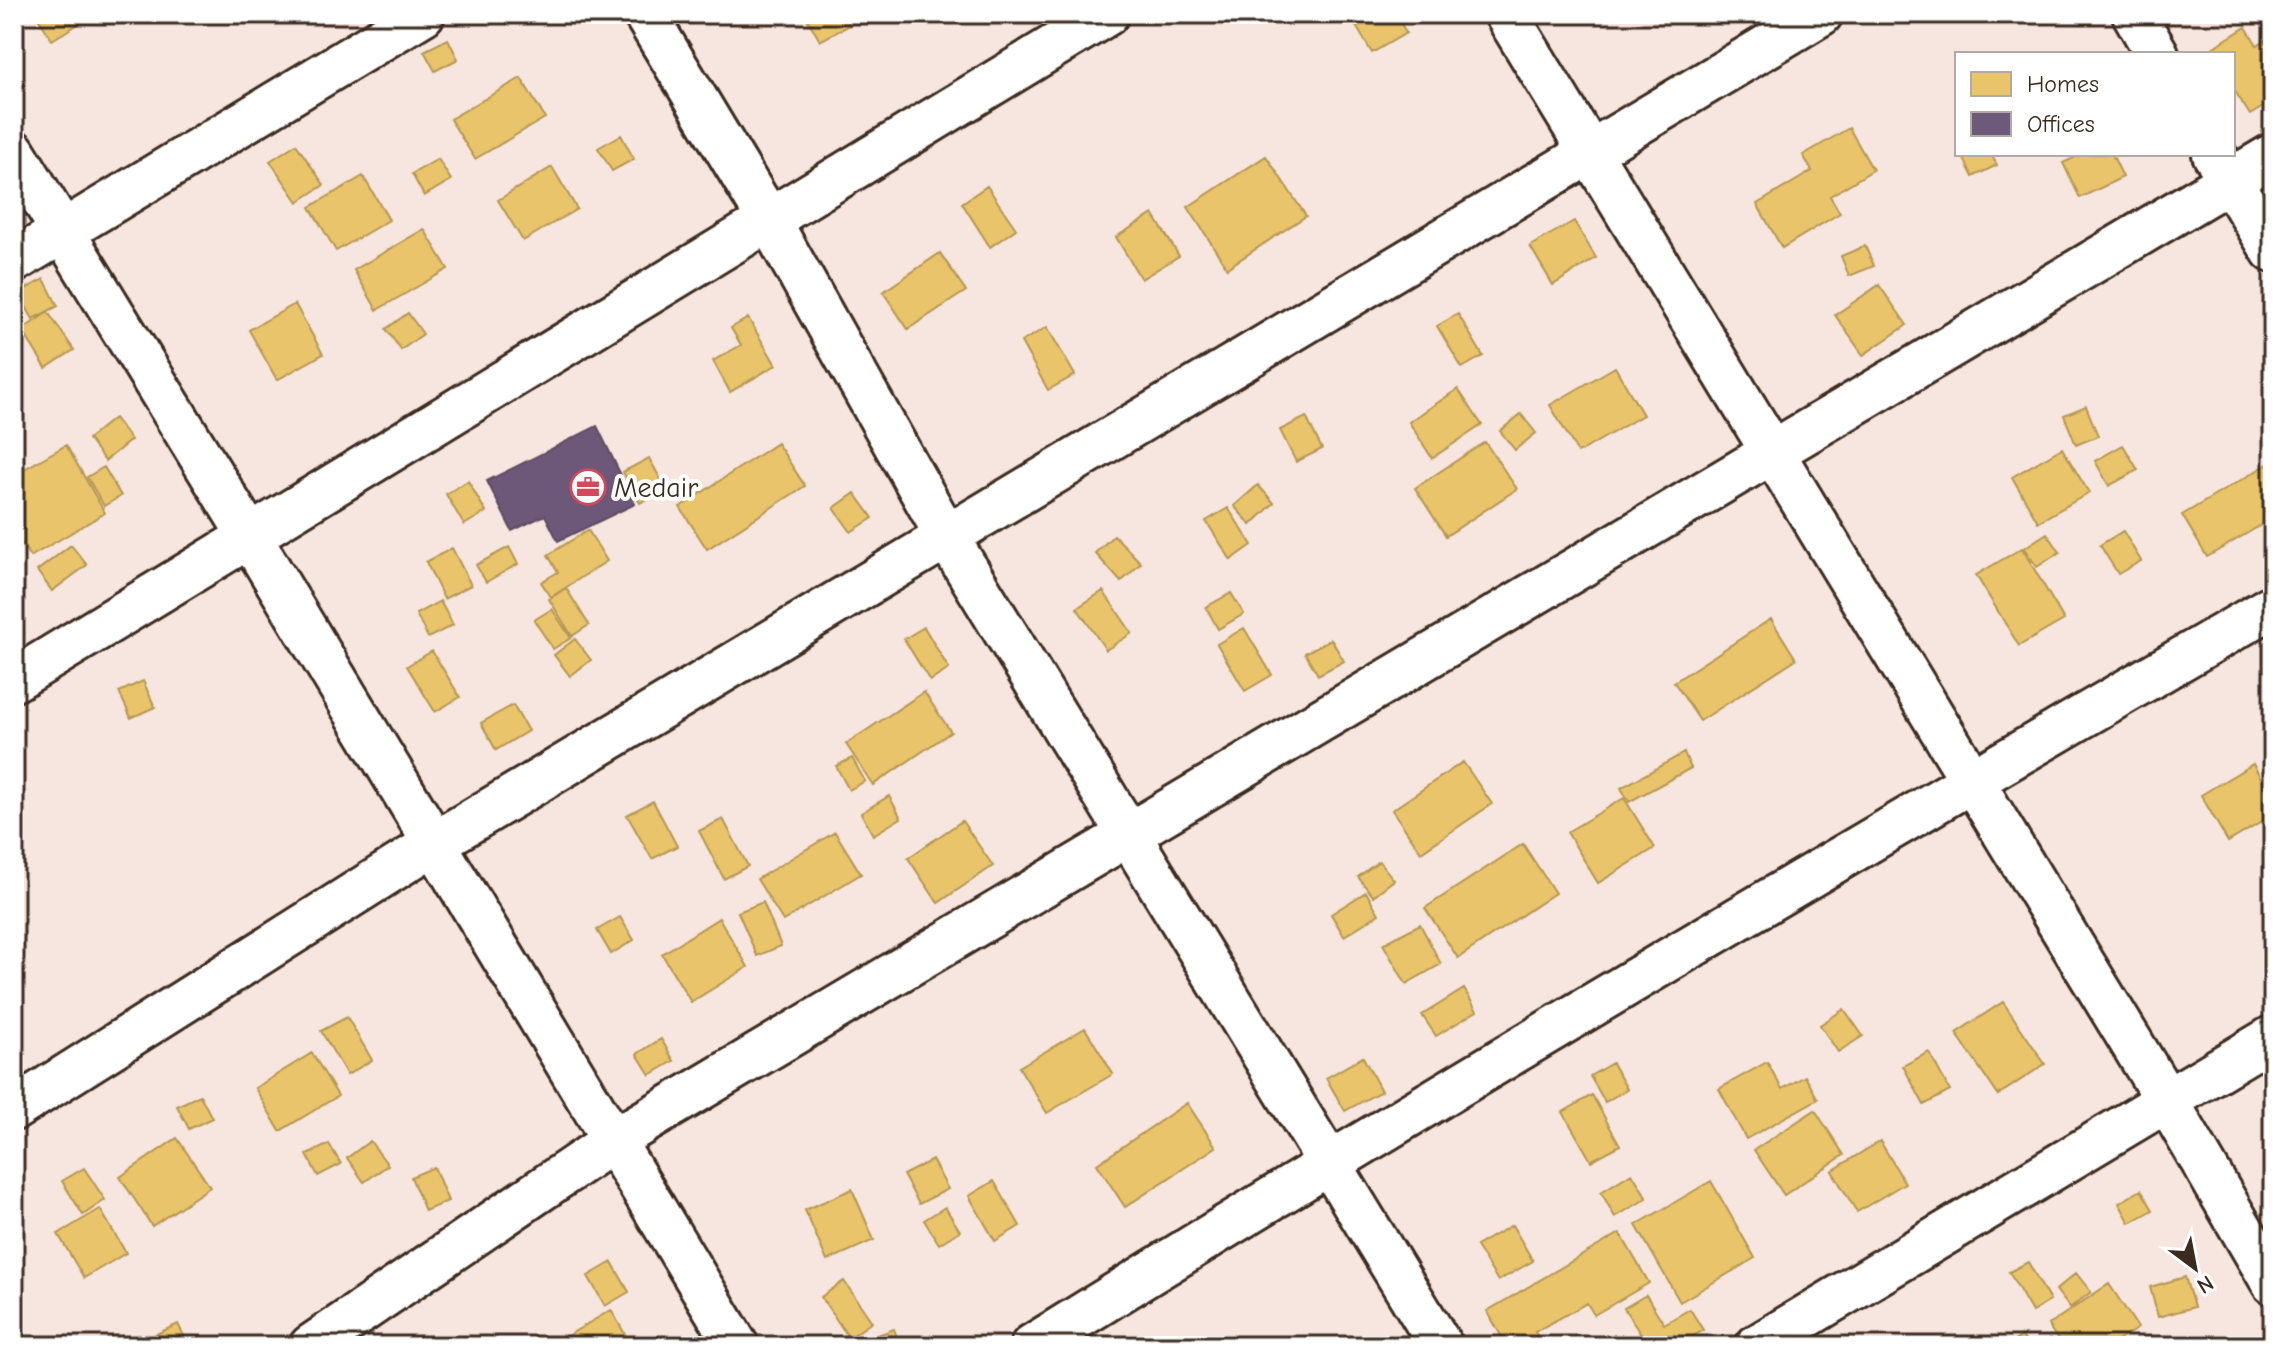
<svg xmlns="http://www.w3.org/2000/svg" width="2287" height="1360" font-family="'Comic Neue',sans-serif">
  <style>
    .homes { fill: #e9c46a; stroke: #b59653; stroke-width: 2 }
    .offices { fill: #6d597a; stroke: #5e4b5e; stroke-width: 2 }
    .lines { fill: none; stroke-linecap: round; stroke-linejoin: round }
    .street-casing { stroke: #3b2a1e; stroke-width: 48 }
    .street { stroke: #fff; stroke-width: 42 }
    .labels { text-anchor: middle; stroke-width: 8; stroke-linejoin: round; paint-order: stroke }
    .poi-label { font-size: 28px; fill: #3b2a1e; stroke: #fff; text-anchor: start }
  </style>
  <rect width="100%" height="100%" fill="#f6e6df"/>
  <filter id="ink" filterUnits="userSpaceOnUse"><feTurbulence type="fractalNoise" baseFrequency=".0125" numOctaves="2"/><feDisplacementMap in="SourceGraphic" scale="16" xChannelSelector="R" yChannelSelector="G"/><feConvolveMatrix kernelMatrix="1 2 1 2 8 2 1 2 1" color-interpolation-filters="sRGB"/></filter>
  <g filter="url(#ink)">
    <path class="homes" d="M36,14H95L52,40Z
      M814,14H843L850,25L820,41L807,18Z
      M1349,14H1396L1406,33L1372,53Z
      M2246,27L2257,45L2273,35V101L2250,115L2233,88V54H2211L2209,50Z
      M448,39L458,59L435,71L424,51Z
      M521,78L545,118L475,159L450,119Z
      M1849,128L1873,170L1830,196L1840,213L1782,248L1757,204L1812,171L1803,155Z
      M621,135L634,159L612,171L598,148Z
      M296,144L324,185L298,202L270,161Z
      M1970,154H1991L1997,165L1973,177L1963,157Z
      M2082,154H2112L2123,177L2080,198L2063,163Z
      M1266,156L1306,216L1227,268L1188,207Z
      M438,159L451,180L424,196L412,174Z
      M552,167L577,209L523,241L498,200Z
      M363,176L389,220L336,251L310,207Z
      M987,186L1016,229L990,247L962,203Z
      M1153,214L1179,256L1141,279L1116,237Z
      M1574,221L1596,258L1553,285L1530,246Z
      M424,229L448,269L377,310L354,270Z
      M1865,246L1874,266L1849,276L1841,256Z
      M940,253L966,291L908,329L883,292Z
      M44,279L58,306L33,319L18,293Z
      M1879,285L1907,325L1863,355L1835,315Z
      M295,304L323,354L277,380L249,330Z
      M48,312L74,350L46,368L22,330Z
      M408,313L423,334L401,350L386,329Z
      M1458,314L1483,356L1462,368L1437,326Z
      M748,318L776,365L730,392L713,361L741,345L731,328Z
      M1047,327L1075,375L1048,390L1021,342Z
      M1615,367L1643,415L1578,453L1550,405Z
      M1458,389L1482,425L1432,458L1409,422Z
      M2086,406L2098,436L2076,445L2064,415Z
      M1521,414L1536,433L1515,450L1500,431Z
      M1306,417L1322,449L1296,462L1280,430Z
      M114,418L131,440L105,461L88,439Z
      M1485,442L1517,489L1446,536L1415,488Z
      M777,443L805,486L707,549L680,507Z
      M66,445L105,513L30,557L14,530V475Z
      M2123,445L2138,470L2109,486L2095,461Z
      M2062,448L2089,493L2038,522L2012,477Z
      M649,458L666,489L640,503L623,472Z
      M2273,461V518L2207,557L2182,515Z
      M104,467L121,496L104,506L87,477Z
      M468,481L486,512L464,525L446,494Z
      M1258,485L1274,503L1251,525L1234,506Z
      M855,493L873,518L851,532L834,508Z
      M1228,508L1252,545L1231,560L1206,521Z
      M588,530L607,561L551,597L541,582L558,572L548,555Z
      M2123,531L2141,561L2118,574L2100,545Z
      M2047,533L2060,552L2037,567L2024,548Z
      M1114,535L1141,563L1121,582L1095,553Z
      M71,545L87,565L52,591L37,571Z
      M509,547L518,564L486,582L476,565Z
      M452,548L471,585L444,599L426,562Z
      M2022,548L2064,620L2019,646L1976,575Z
      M566,588L589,625L572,636L549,599Z
      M1103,591L1132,633L1106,650L1077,608Z
      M1231,593L1244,614L1218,629L1206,607Z
      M440,601L453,625L428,638L416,614Z
      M552,609L571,638L553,649L534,620Z
      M1771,619L1796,659L1700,721L1674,682Z
      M924,627L949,669L930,681L904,639Z
      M1244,628L1272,675L1245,691L1217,644Z
      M575,639L591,660L570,676L554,655Z
      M1331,639L1344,661L1318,675L1305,653Z
      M432,651L460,697L435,712L407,666Z
      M143,681L155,707L131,718L119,692Z
      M924,692L951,732L873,785L846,744Z
      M513,705L528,731L496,750L481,723Z
      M1684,753L1691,768L1629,802L1621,788Z
      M852,758L865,781L849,790L836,766Z
      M1463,762L1492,804L1421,852L1392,810Z
      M2253,764L2273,799V815L2228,842L2201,795Z
      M889,796L901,818L873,835L861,813Z
      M1624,798L1655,848L1598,883L1567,832Z
      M653,801L677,846L652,859L627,815Z
      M723,819L748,866L724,879L699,831Z
      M962,821L993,866L938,903L908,858Z
      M835,832L861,874L783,921L757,879Z
      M1523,844L1555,893L1458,958L1425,908Z
      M1379,861L1394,880L1373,896L1358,877Z
      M1366,892L1379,914L1344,936L1331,914Z
      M763,902L781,946L757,956L738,912Z
      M620,917L634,940L611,954L597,930Z
      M719,918L748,967L691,1002L662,954Z
      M1420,924L1441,964L1406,984L1383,944Z
      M1464,989L1477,1011L1436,1036L1422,1015Z
      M2003,1002L2045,1064L1998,1095L1956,1033Z
      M1844,1009L1863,1036L1838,1052L1820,1025Z
      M347,1017L372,1060L347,1075L321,1031Z
      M1085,1028L1113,1074L1047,1113L1019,1067Z
      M661,1039L674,1061L650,1075L637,1054Z
      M1929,1052L1950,1091L1924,1105L1903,1066Z
      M312,1053L338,1096L280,1131L255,1088Z
      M1363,1057L1381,1091L1345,1111L1326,1078Z
      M1767,1062L1782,1089L1805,1076L1818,1099L1746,1139L1719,1089Z
      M1612,1063L1627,1089L1605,1102L1590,1076Z
      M200,1095L212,1118L189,1129L177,1106Z
      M1592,1095L1620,1145L1591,1161L1563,1112Z
      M1187,1103L1216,1147L1125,1207L1097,1164Z
      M1815,1110L1844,1155L1784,1195L1754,1150Z
      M177,1138L210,1187L152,1226L120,1177Z
      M370,1141L388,1165L364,1182L347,1158Z
      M1880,1141L1905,1183L1857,1212L1832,1171Z
      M329,1144L341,1164L318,1176L307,1155Z
      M932,1160L948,1189L919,1204L903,1175Z
      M434,1167L448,1201L425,1211L411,1177Z
      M84,1168L105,1200L83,1215L62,1181Z
      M1632,1173L1647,1198L1615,1217L1601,1192Z
      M994,1181L1020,1226L995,1241L969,1196Z
      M1711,1181L1755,1258L1680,1302L1636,1225Z
      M852,1189L874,1240L827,1261L805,1210Z
      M2141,1190L2153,1210L2130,1223L2119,1203Z
      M945,1207L960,1231L939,1244L924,1220Z
      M100,1209L126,1253L84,1278L58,1234Z
      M1512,1225L1533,1261L1498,1281L1476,1246Z
      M1620,1233L1649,1283L1594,1315L1587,1303L1535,1332L1543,1346H1507L1487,1311Z
      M612,1262L629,1292L605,1306L588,1276Z
      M2028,1262L2050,1301L2032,1312L2009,1272Z
      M2076,1273L2091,1292L2070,1308L2056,1290Z
      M2185,1277L2194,1307L2158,1317L2150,1287Z
      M844,1281L872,1322L849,1338L821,1297Z
      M2109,1284L2138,1328L2110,1346H2062L2048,1325Z
      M1646,1295L1664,1324L1690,1309L1703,1330L1677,1346H1648L1624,1308Z
      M611,1310L632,1346H559L557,1342Z
      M178,1324L189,1346H160L154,1335Z
      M894,1329L900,1346H866L864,1340Z
      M2022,1336L2028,1346H2007Z"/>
    <path class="offices" d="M597,426L635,504L558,541L545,515L512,531L487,481Z"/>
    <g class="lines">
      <defs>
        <path id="street" d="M645,14L769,220L947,537L1441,1346
          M1506,14L2167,1101L2273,1283
          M2134,14L2157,54
          M14,152L250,537L737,1346
          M2214,154L2273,251
          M14,261L423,14
          M14,680L1107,14
          M14,1109L433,844L1821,14
          M311,1346L614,1140L2273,155
          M1032,1346C1441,1092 1856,847 2273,606
          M1757,1346L2273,1037"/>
      </defs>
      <use href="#street" class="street-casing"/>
      <use href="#street" class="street"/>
    </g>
  </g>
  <defs>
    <symbol id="office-ring" viewBox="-11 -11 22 22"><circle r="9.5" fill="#fff" stroke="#d1495b" stroke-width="1.5"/><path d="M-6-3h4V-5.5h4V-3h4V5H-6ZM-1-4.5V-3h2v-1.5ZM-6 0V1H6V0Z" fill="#d1495b"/></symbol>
  </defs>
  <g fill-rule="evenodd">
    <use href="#office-ring" x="568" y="467" width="40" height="40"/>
  </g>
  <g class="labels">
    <g class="poi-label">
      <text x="614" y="497">Medair</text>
    </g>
  </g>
  <rect width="2287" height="1360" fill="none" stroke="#fff" stroke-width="48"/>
  <rect x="24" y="24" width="2239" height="1312" fill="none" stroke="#3b2a1e" stroke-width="3" filter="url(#ink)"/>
  <rect x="1955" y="52" width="280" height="104" fill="#ffffff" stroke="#b1aaa5" stroke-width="2"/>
  <rect x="1971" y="72" width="40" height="24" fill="#e9c46a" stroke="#b1aaa5" stroke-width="2"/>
  <text x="2027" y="92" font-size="24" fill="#3b2a1e">Homes</text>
  <rect x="1971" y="112" width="40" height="24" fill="#6d597a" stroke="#b1aaa5" stroke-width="2"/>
  <text x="2027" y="132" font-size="24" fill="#3b2a1e">Offices</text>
  <g transform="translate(2195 1268) rotate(148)" stroke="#ffffff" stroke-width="6" paint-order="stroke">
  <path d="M0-6L14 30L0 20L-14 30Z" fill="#3b2a1e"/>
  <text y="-12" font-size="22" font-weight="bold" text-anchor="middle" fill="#3b2a1e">N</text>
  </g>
</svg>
